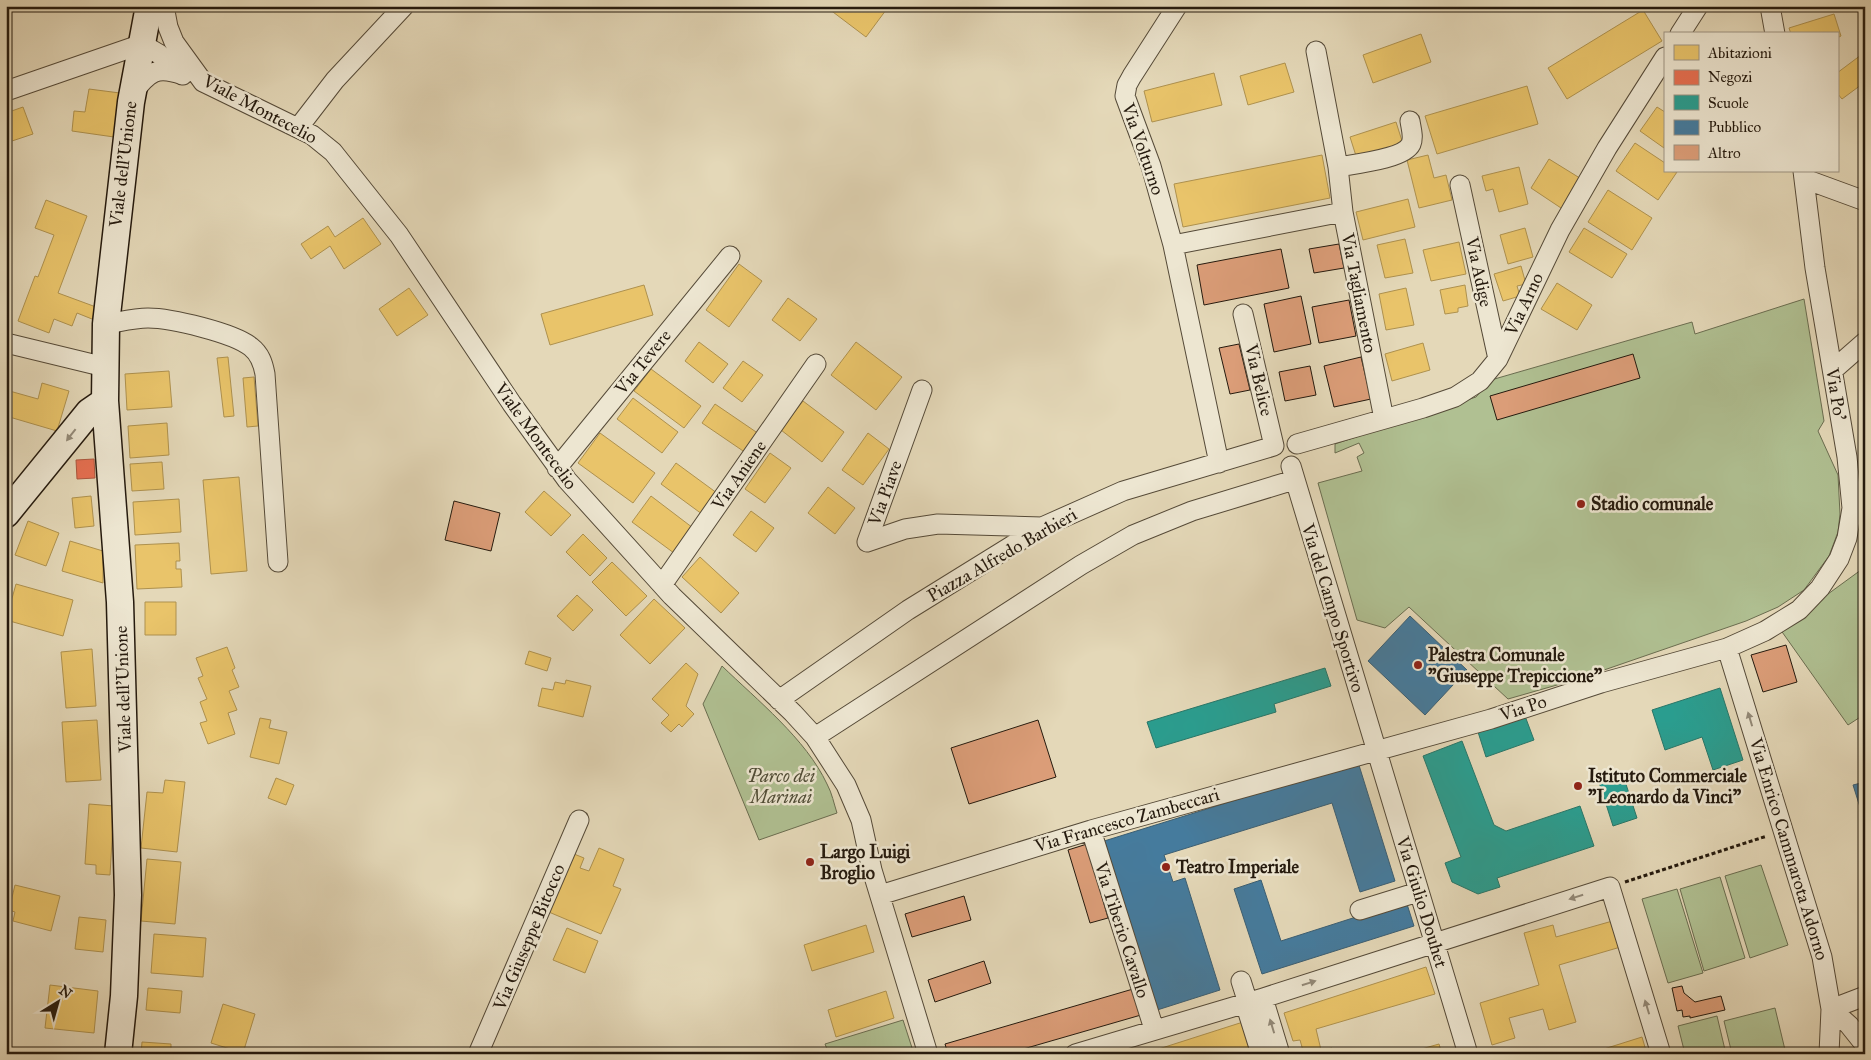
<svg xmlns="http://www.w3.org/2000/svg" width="1871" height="1060" font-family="'IM FELL Great Primer',serif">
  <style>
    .green { fill: #b0c092; stroke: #6a6d50 }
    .homes { fill: #e9c46a; stroke: #ae914e }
    .shops { fill: #e76f51; stroke: #ad563d }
    .schools { fill: #2a9d8f; stroke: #287668 }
    .public { fill: #457b9d; stroke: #3b5e72 }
    .building { fill: #db9d78; stroke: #251a0e }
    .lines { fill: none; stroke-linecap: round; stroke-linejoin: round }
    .street-casing { stroke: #554a38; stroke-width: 21 }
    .secondary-casing { stroke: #251a0e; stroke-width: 29 }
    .path { stroke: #251a0e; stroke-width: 3; stroke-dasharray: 4 2.5; stroke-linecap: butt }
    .street { stroke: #ede6d1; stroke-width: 19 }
    .secondary { stroke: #ede6d1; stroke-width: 26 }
    .oneway { fill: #938a79 }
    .poi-dot { fill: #8f2418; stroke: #ede6d1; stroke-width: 2 }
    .labels { text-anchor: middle; stroke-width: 5; stroke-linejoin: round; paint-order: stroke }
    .street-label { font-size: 18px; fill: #251a0e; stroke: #ede6d1 }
    .poi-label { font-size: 18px; font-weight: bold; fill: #251a0e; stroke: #ede6d1; text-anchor: start }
    .park-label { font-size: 18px; font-style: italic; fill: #4f4c36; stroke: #ede6d1 }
  </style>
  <rect width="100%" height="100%" fill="#e4d8b8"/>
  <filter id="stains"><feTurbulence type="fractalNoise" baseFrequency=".004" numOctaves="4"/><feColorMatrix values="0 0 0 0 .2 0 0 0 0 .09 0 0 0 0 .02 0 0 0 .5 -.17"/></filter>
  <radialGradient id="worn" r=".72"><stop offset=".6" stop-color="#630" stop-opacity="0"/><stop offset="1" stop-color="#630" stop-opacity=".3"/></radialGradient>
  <path class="green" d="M1804,299L1824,421L1818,431L1838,475L1840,514L1838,532L1829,556L1804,590L1778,607L1746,621L1578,679L1508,699L1409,607L1385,628L1357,620L1318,483L1362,471L1357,457L1364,453L1359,443L1335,453V444L1476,397L1491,380L1692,322L1695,334Z
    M1865,567V714L1848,725L1780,629Z
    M722,666C757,700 806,739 827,784C832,793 834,804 837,813L759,840L703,704Z
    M1761,865L1788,945L1750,958L1725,876Z
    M1720,877L1745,958L1704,971L1680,889Z
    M1677,889L1703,973L1668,983L1642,899Z
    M1775,1008L1786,1054H1732L1724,1021Z
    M1717,1016L1726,1054H1685L1678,1026Z
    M903,1020L914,1054H829L825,1044Z"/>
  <path class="homes" d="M831,6H881L886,10L866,37L829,9Z
    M1643,10L1662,41L1567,99L1548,68Z
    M1834,14L1841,36L1837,38V34H1791L1789,28Z
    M1421,34L1431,62L1373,83L1363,55Z
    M1861,55L1865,61V82L1842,99L1837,93V73Z
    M1285,63L1294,92L1248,105L1240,76Z
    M1214,73L1222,105L1152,122L1144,91Z
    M1527,86L1538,124L1437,154L1425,116Z
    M89,89L120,93L114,137L72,131L74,111L85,112Z
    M23,107L33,134L6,143V113Z
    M1657,107L1665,112L1664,148L1640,131Z
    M1396,122L1403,144L1357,159L1350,137Z
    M1635,143L1665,163V171L1677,172L1658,200L1616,171Z
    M1322,155L1330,198L1183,227L1174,184Z
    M1428,155L1434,178L1446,175L1452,200L1419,208L1407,160Z
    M1549,159L1583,180L1564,210L1531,188Z
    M1519,167L1528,204L1499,212L1493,189L1486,191L1482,176Z
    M1608,190L1652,218L1632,250L1588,222Z
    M1408,199L1415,227L1363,240L1356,212Z
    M46,200L87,216L58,293L96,307L92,319L77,313L72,326L54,319L49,333L18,321L35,276L38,277L54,235L35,228Z
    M363,218L381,244L344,269L330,246L311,259L301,244L328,226L335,237Z
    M1525,228L1533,257L1508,264L1500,235Z
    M1584,228L1627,254L1612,278L1569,252Z
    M1405,239L1413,273L1385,278L1377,245Z
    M1459,242L1466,274L1431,281L1423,250Z
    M739,264L762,281L729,327L706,310Z
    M1521,266L1526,284L1517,286L1520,296L1503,301L1494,274Z
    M1557,283L1592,305L1577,330L1541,309Z
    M644,285L653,315L550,345L541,314Z
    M1465,285L1468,306L1458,308V312L1445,314L1440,290Z
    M409,288L428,315L397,336L379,309Z
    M1406,288L1414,325L1386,330L1379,294Z
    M788,298L817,319L800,341L772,320Z
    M699,342L728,364L713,383L685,361Z
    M856,342L902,377L876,410L831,375Z
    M1423,343L1430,370L1392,381L1385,354Z
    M228,357L234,416L224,417L217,358Z
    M743,361L763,375L742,402L723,388Z
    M651,369L701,406L684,428L634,391Z
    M169,371L172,407L127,410L125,374Z
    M254,377L258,426L247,427L243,378Z
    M42,383L69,391L57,431L6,416V390L38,399Z
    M633,398L678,432L662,453L617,419Z
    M803,401L844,432L822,462L781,430Z
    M715,404L762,436L749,455L702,423Z
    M167,423L169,455L130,458L128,426Z
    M600,433L655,473L633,503L578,463Z
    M868,433L889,449L863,485L842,470Z
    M770,453L791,468L765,503L745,489Z
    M162,462L164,489L132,491L130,464Z
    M676,463L721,496L706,517L661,484Z
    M239,477L247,571L211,574L203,480Z
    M828,487L855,508L835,534L808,513Z
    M544,491L571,515L551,536L525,512Z
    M91,496L94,526L75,528L72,498Z
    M651,496L697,531L678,556L632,522Z
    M179,499L181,532L135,535L133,502Z
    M751,511L774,528L756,552L733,535Z
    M28,521L59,533L46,566L15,555Z
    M583,534L607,558L590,576L566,552Z
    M70,541L103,551V583L62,571Z
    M179,543L180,561H176V569H181L182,587L137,589L135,545Z
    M700,557L739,593L721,613L682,577Z
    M612,562L647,596L626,616L592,582Z
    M16,584L73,600L63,636L6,620Z
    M577,595L593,610L573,631L557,616Z
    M654,599L685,628L650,664L620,635Z
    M145,602H176V635H145Z
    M227,647L235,668L232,670L239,687L229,691L237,710L228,713L235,734L208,744L200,723L207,721L200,702L207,699L198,678L203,676L196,658Z
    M92,649L96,706L66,708L61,652Z
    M529,651L551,658L547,671L525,664Z
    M686,663L698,674L686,706L694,714L682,727L679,724L671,732L661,723L669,715L652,699Z
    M566,680L591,686L583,717L538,706L542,688L553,690L555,682L565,684Z
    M260,718L271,720L269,728L287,732L279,764L250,757Z
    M97,720L101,780L66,782L62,722Z
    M276,778L294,785L286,805L268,798Z
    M165,780L185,782L177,852L141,848L147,792L163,793Z
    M89,804L114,806L110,875L96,874V865L85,864Z
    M599,848L624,859L613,886L621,889L601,934L544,910L569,852L584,858L580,868L589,871Z
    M147,859L181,862L175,924L141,921Z
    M15,885L60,896L51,931L13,921L15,912L9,910Z
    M79,917L106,920L103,952L75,949Z
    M1616,920L1624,946L1559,965L1576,1022L1549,1030L1543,1009L1509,1018L1515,1038L1492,1045L1480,1003L1539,985L1524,933L1553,925L1556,937Z
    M866,925L874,952L812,971L804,945Z
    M567,928L598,941L585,973L553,960Z
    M154,934L206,938L203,977L151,973Z
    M1426,967L1435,994L1316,1029L1321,1050L1332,1048L1334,1054H1304L1300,1040L1293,1041L1284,1013Z
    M50,985L98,991L94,1033L45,1028Z
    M148,988L182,991L180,1013L146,1010Z
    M886,991L894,1018L836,1037L828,1010Z
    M6,999L10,1001L6,1013Z
    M223,1004L255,1014L243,1053L211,1043Z
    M1243,1022L1253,1052L1249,1054H1143Z
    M1642,1037L1647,1054H1588Z
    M142,1042L171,1044V1054H141Z
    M1439,1044L1442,1054H1404Z"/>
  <path class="shops" d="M94,459L95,478L77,479L76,460Z"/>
  <path class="schools" d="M1325,668L1331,686L1274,704L1276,712L1156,748L1147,722Z
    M1720,688L1743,760L1713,770L1702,737L1665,750L1652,710Z
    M1525,716L1534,740L1486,757L1478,732Z
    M1462,741L1494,825L1506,831L1580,806L1594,846L1497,878L1500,887L1478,894L1452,882L1445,863L1461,857L1423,756Z
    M1622,772L1637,818L1613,826L1598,779Z"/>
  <path class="public" d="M1410,616L1467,670L1425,715L1368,661Z
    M1358,762L1395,881L1360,892L1332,803L1164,855L1173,882L1185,878L1220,990L1154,1011L1101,842Z
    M1865,782V823L1853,785Z
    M1261,880L1281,941L1406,901L1414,926L1262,974L1234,889Z"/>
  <path class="building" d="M1339,244L1344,268L1314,273L1309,249Z
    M1281,249L1289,288L1204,305L1197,265Z
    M1301,296L1311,344L1274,352L1264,304Z
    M1349,300L1356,336L1319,343L1312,307Z
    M1239,344L1250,390L1230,394L1219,348Z
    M1633,354L1640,378L1497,420L1490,396Z
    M1361,357L1371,399L1334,407L1324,366Z
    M1310,366L1316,395L1285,401L1279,372Z
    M454,501L500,513L491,551L445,540Z
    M1786,645L1797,682L1763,692L1751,655Z
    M1038,720L1056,777L969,804L951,748Z
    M1087,844L1108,918L1090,923L1068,850Z
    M964,896L971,920L912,937L905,914Z
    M984,961L991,983L935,1002L928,980Z
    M1682,986L1684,993L1695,1002L1721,996L1725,1010L1690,1018V1016L1683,1017L1682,1010L1677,1011L1672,988Z
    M1133,989L1141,1015L1006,1054H948L945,1044Z"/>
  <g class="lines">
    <defs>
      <path id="street" d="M164,6L168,27L174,42L203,82L312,135L333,152L399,235L512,404L567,480L672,596L793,713L815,737L846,785L861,820L872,870L928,1054
        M1177,6L1132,76L1127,85L1125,96L1151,166L1173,245L1219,463
        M1770,6L1775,34
        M1680,34L1698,6
        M1316,51L1338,167L1343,212L1384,419
        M6,91L142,44L159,54L182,75
        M133,93C149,71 157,66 183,75
        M298,128L335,80L404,6
        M1338,167C1354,164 1404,159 1411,144C1414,137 1411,128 1410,121
        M1805,179L1865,201
        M1460,185L1498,359
        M1173,245L1343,212
        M106,324C119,322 134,318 148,318C171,318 234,333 251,347C260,354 263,363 265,374L278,562
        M6,343L105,367
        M1833,370L1865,342
        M922,390L867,542L905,529L938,524L1042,527
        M1297,444L1423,408L1455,397L1480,381L1498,359L1560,230L1607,148L1665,57
        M1291,466L1468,1054
        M557,468L730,256
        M662,585L816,364
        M1727,648L1822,957L1831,1009L1829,1054
        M779,700L908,610L1042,527L1123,491L1274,446L1243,314
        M815,737L1081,565L1133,535L1192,511L1294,480
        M1091,830L1154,1029
        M880,895L1091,830L1491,719L1601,683L1727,648L1765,631L1799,610L1820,588L1839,559L1847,538L1852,508L1847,457L1815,268L1803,171
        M1360,910L1418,892
        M1241,981L1248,1003
        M1865,996L1831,1009L1849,1025L1865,1045
        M1263,998L1280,1054
        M1245,1003L1261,1054
        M478,1054L579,820
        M1075,1054L1263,998L1610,887L1661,1054"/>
      <path id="secondary" d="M6,514L89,412L105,401
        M118,1054L124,996L128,895L120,602L105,401L106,324L131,102L149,6"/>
    </defs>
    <use href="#street" class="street-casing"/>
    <use href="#secondary" class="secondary-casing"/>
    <path class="path" d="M1625,882L1767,836"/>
    <use href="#street" class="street"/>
    <use href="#secondary" class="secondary"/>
  </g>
  <defs><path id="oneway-solid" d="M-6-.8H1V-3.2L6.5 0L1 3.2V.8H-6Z" transform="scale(1.25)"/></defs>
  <g class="oneway">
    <use href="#oneway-solid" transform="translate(71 435) rotate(128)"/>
    <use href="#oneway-solid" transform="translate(1750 719) rotate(-107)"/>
    <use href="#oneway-solid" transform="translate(1576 897) rotate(163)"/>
    <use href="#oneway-solid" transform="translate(1309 983) rotate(-18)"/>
    <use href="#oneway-solid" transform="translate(1647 1007) rotate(-107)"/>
    <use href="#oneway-solid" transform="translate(1272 1026) rotate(-107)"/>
  </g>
  <g class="poi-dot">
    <circle cx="1581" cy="504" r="5"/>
    <circle cx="1418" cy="665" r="5"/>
    <circle cx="1578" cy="786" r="5"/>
    <circle cx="810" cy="862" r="5"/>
    <circle cx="1166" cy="867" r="5"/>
  </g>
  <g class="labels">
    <g class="street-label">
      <text transform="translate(260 109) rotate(28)" y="6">Viale Montecelio</text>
      <text transform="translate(1143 149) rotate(71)" y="6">Via Volturno</text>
      <text transform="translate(123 164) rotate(-83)" y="6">Viale dell'Unione</text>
      <text transform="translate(1479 272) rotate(78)" y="6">Via Adige</text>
      <text transform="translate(1359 293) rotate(79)" y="6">Via Tagliamento</text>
      <text transform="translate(1524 304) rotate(-65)" y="6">Via Arno</text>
      <text transform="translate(643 362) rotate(-51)" y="6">Via Tevere</text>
      <text transform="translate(1259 380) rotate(77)" y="6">Via Belice</text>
      <text transform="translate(1836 394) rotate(81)" y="6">Via Po'</text>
      <text transform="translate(536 436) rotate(54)" y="6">Viale Montecelio</text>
      <text transform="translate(739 475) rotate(-55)" y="6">Via Aniene</text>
      <text transform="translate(885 493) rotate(-70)" y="6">Via Piave</text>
      <text transform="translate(1002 555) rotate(-30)" y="6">Piazza Alfredo Barbieri</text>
      <text transform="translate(1333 608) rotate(73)" y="6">Via del Campo Sportivo</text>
      <text transform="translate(123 689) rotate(-92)" y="6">Viale dell'Unione</text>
      <text transform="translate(1523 708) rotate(-18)" y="6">Via Po</text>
      <text transform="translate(1127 820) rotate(-16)" y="6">Via Francesco Zambeccari</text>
      <text transform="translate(1789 849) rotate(73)" y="6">Via Enrico Cammarota Adorno</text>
      <text transform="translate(1422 902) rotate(73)" y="6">Via Giulio Douhet</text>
      <text transform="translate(1122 930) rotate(72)" y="6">Via Tiberio Cavallo</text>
      <text transform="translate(529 937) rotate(-67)" y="6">Via Giuseppe Bitocco</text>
    </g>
    <g class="poi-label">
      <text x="1591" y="510">Stadio comunale</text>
      <text x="1428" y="661">Palestra Comunale<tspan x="1428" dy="21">"Giuseppe Trepiccione"</tspan></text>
      <text x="1588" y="782">Istituto Commerciale<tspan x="1588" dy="21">"Leonardo da Vinci"</tspan></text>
      <text x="820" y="858">Largo Luigi<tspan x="820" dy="21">Broglio</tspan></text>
      <text x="1176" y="873">Teatro Imperiale</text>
    </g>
    <g class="park-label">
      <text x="781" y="782">Parco dei<tspan x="781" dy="21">Marinai</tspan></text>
    </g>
  </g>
  <rect width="1871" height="1060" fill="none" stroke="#e4d8b8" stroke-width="25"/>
  <rect x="8" y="8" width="1856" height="1045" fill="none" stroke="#251a0e" stroke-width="2.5"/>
  <rect x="12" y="12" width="1846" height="1035" fill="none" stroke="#251a0e"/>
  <rect x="1664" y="32" width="175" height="140" fill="#ede6d1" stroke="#9d9483"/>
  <rect x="1674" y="45" width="25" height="15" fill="#e9c46a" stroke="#9d9483"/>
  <text x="1708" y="58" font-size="15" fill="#251a0e">Abitazioni</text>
  <rect x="1674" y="70" width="25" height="15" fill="#e76f51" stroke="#9d9483"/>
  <text x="1708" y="82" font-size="15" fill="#251a0e">Negozi</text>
  <rect x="1674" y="95" width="25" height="15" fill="#2a9d8f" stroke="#9d9483"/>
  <text x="1708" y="108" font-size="15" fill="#251a0e">Scuole</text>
  <rect x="1674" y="120" width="25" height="15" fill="#457b9d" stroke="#9d9483"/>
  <text x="1708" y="132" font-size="15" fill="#251a0e">Pubblico</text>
  <rect x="1674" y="145" width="25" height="15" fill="#db9d78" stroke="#9d9483"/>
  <text x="1708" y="158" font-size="15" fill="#251a0e">Altro</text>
  <g transform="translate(58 1002) rotate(37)" stroke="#ede6d1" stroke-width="4" paint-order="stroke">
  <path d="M0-4L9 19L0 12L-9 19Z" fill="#251a0e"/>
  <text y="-8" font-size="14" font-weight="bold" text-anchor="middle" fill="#251a0e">N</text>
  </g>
  <rect width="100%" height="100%" filter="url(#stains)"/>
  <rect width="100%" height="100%" fill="url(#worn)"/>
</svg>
